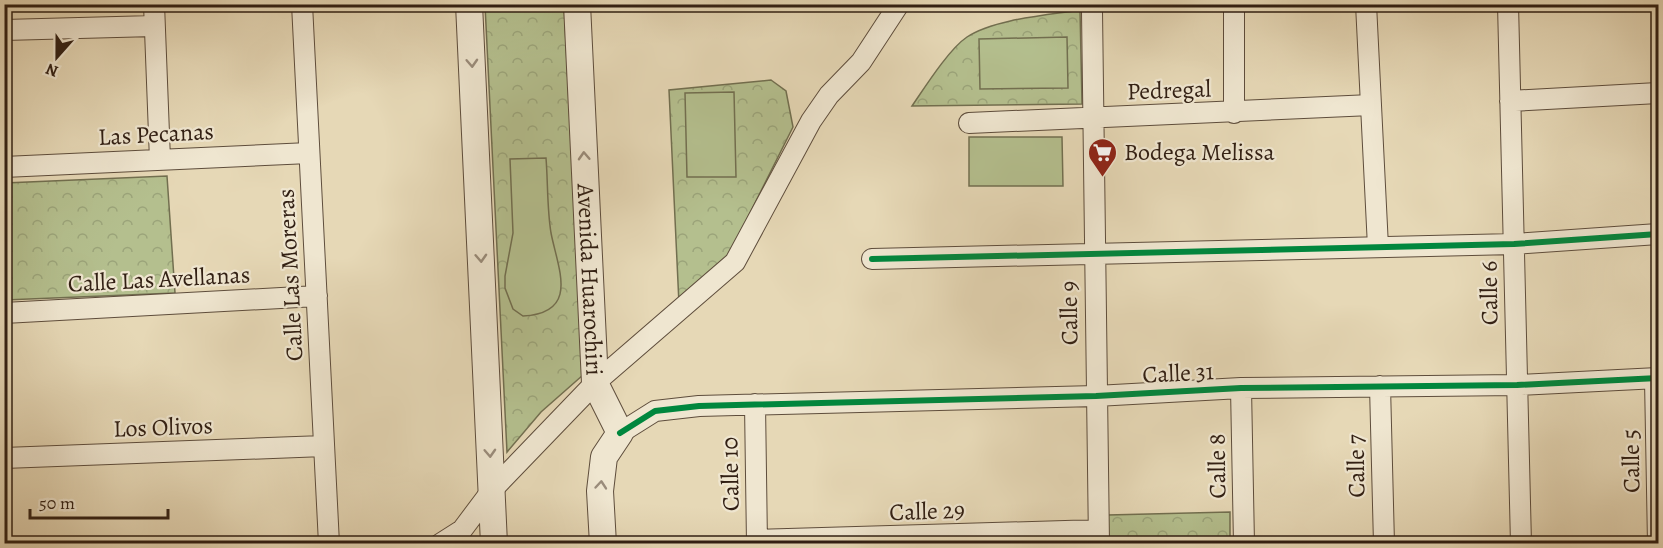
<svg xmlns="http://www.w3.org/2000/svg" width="1663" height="548" font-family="Alegreya,serif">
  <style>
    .park { fill: url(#park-crowns); stroke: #726f50; stroke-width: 1.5 }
    .pitch { fill: #b4bf8e; stroke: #726f50; stroke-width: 1.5 }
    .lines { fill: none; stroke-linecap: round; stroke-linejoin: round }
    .minor-casing { stroke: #5e4d3c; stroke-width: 22 }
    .tertiary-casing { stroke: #5e4d3c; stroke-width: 28 }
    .minor { stroke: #efe6d0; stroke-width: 20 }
    .tertiary { stroke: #efe6d0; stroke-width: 26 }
    .cycleway-casing { stroke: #efe6d0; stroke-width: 10 }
    .cycleway { stroke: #00873e; stroke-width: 6 }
    .oneway { stroke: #9a8c7b }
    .labels { text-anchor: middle; stroke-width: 4.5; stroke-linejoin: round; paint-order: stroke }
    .street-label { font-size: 24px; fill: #311f13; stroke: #efe6d0 }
    .poi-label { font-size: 24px; fill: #311f13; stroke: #efe6d0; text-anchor: start }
  </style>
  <defs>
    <pattern id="park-crowns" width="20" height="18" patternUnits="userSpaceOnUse" patternTransform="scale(1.5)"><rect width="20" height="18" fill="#b4bf8e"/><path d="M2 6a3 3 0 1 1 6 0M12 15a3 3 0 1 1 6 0" fill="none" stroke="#9ba47a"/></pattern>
  </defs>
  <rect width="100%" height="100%" fill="#e6d8b6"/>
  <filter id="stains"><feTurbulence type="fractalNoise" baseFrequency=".00333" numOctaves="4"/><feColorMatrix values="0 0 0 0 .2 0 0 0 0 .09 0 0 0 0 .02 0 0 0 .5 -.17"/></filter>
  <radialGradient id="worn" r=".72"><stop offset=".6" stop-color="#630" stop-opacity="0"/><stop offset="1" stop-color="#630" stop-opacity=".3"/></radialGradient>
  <path class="park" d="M485,5H564L583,375L541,412L507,452Z
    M1080,10L1082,104L912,106C925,87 949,49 967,37C994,19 1048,15 1080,10Z
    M771,80L786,91L793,127L728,257L679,304L669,90Z
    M167,176L175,293L5,300V183Z
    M1230,512V543H1108V515Z"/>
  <path class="pitch" d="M1067,37L1068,88L980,89L979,39Z
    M734,92L736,177H687L685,93Z
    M969,137H1062L1063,186H969Z
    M546,158C548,183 547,209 551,233C558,269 580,313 523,316L513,309L505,288V276L513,233L510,159Z"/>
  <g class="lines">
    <defs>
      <path id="minor" d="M154,4L160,160
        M302,4L329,544
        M1234,4V113
        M1366,4L1378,247
        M1508,4L1521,544
        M1092,11L1099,544
        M4,30L154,26
        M1510,101L1658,93
        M969,123L1371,105
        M4,167L309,153
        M872,259L1514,244L1658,234
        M4,313L317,296
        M1655,379L1658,544
        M1380,386L1384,544
        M1241,388L1244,544
        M755,404L757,544
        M620,433L655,411L699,406L1096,396L1241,388L1517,385L1658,378
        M4,458L324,446
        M757,540L1098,530
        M440,544L462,530L492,490L595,383L735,262L811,121L829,95L861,62L899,4"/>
      <g id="tertiary">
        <path d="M469,4L494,544"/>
        <path id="s1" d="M577,4L595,383L620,433L604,457L600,491L603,544"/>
      </g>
    </defs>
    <use href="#minor" class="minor-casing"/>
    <use href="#tertiary" class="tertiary-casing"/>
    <use href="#minor" class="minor"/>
    <use href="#tertiary" class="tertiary"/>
    <defs>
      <path id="cycleway" d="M872,259L1514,244L1658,234
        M620,433L655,411L699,406L1096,396L1241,388L1517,385L1658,378"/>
    </defs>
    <use href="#cycleway" class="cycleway-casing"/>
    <use href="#cycleway" class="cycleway"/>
  </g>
  <defs><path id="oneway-chevron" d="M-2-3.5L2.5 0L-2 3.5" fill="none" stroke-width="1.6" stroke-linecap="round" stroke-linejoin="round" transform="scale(1.5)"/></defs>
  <g class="oneway">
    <use href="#oneway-chevron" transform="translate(472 63) rotate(87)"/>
    <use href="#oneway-chevron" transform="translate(584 156) rotate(-93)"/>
    <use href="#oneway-chevron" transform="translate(481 258) rotate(87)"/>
    <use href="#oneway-chevron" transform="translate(490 453) rotate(87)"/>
    <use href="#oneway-chevron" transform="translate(601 485) rotate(-85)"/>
  </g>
  <defs>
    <symbol id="supermarket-pin" viewBox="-11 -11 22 30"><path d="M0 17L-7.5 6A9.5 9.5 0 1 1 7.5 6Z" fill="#8f2418" stroke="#efe6d0"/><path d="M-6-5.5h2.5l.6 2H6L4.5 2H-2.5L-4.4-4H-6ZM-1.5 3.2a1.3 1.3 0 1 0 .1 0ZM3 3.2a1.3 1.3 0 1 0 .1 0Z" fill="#fff"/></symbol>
  </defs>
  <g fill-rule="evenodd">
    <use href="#supermarket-pin" x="1086" y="136" width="33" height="45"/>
  </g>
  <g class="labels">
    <g class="street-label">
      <text transform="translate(1169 90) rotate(-2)" y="8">Pedregal</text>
      <text transform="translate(156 134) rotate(-3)" y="8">Las Pecanas</text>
      <text transform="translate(290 275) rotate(-93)" y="8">Calle Las Moreras</text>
      <text transform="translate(159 279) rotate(-3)" y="8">Calle Las Avellanas</text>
      <text dy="8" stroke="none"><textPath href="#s1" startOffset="276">Avenida Huarochiri</textPath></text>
      <text transform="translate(1489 293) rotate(-91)" y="8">Calle 6</text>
      <text transform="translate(1069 313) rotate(-91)" y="8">Calle 9</text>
      <text transform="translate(1178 373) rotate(-3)" y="8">Calle 31</text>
      <text transform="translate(163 427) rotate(-2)" y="8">Los Olivos</text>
      <text transform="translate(1631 461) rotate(-91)" y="8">Calle 5</text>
      <text transform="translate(1217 466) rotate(-91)" y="8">Calle 8</text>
      <text transform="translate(1356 466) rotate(-91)" y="8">Calle 7</text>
      <text transform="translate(730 474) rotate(-91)" y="8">Calle 10</text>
      <text transform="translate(927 511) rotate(-2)" y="8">Calle 29</text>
    </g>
    <g class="poi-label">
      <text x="1124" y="160">Bodega Melissa</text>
    </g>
  </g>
  <rect width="1663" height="548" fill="none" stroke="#e6d8b6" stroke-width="24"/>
  <rect x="6" y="6" width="1651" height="536" fill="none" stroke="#311f13" stroke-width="3"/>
  <rect x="12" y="12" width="1639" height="524" fill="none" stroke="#311f13" stroke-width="1.5"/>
  <g transform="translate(57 57) rotate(201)" stroke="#efe6d0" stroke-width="4.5" paint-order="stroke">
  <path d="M0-4.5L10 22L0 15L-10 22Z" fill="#311f13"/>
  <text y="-9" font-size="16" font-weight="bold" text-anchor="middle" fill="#311f13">N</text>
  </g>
  <path d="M30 509v9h138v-9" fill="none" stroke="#311f13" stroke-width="3"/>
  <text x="39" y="509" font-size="18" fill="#311f13" stroke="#efe6d0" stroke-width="4.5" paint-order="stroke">50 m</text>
  <rect width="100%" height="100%" filter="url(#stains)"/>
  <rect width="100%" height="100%" fill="url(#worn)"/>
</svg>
